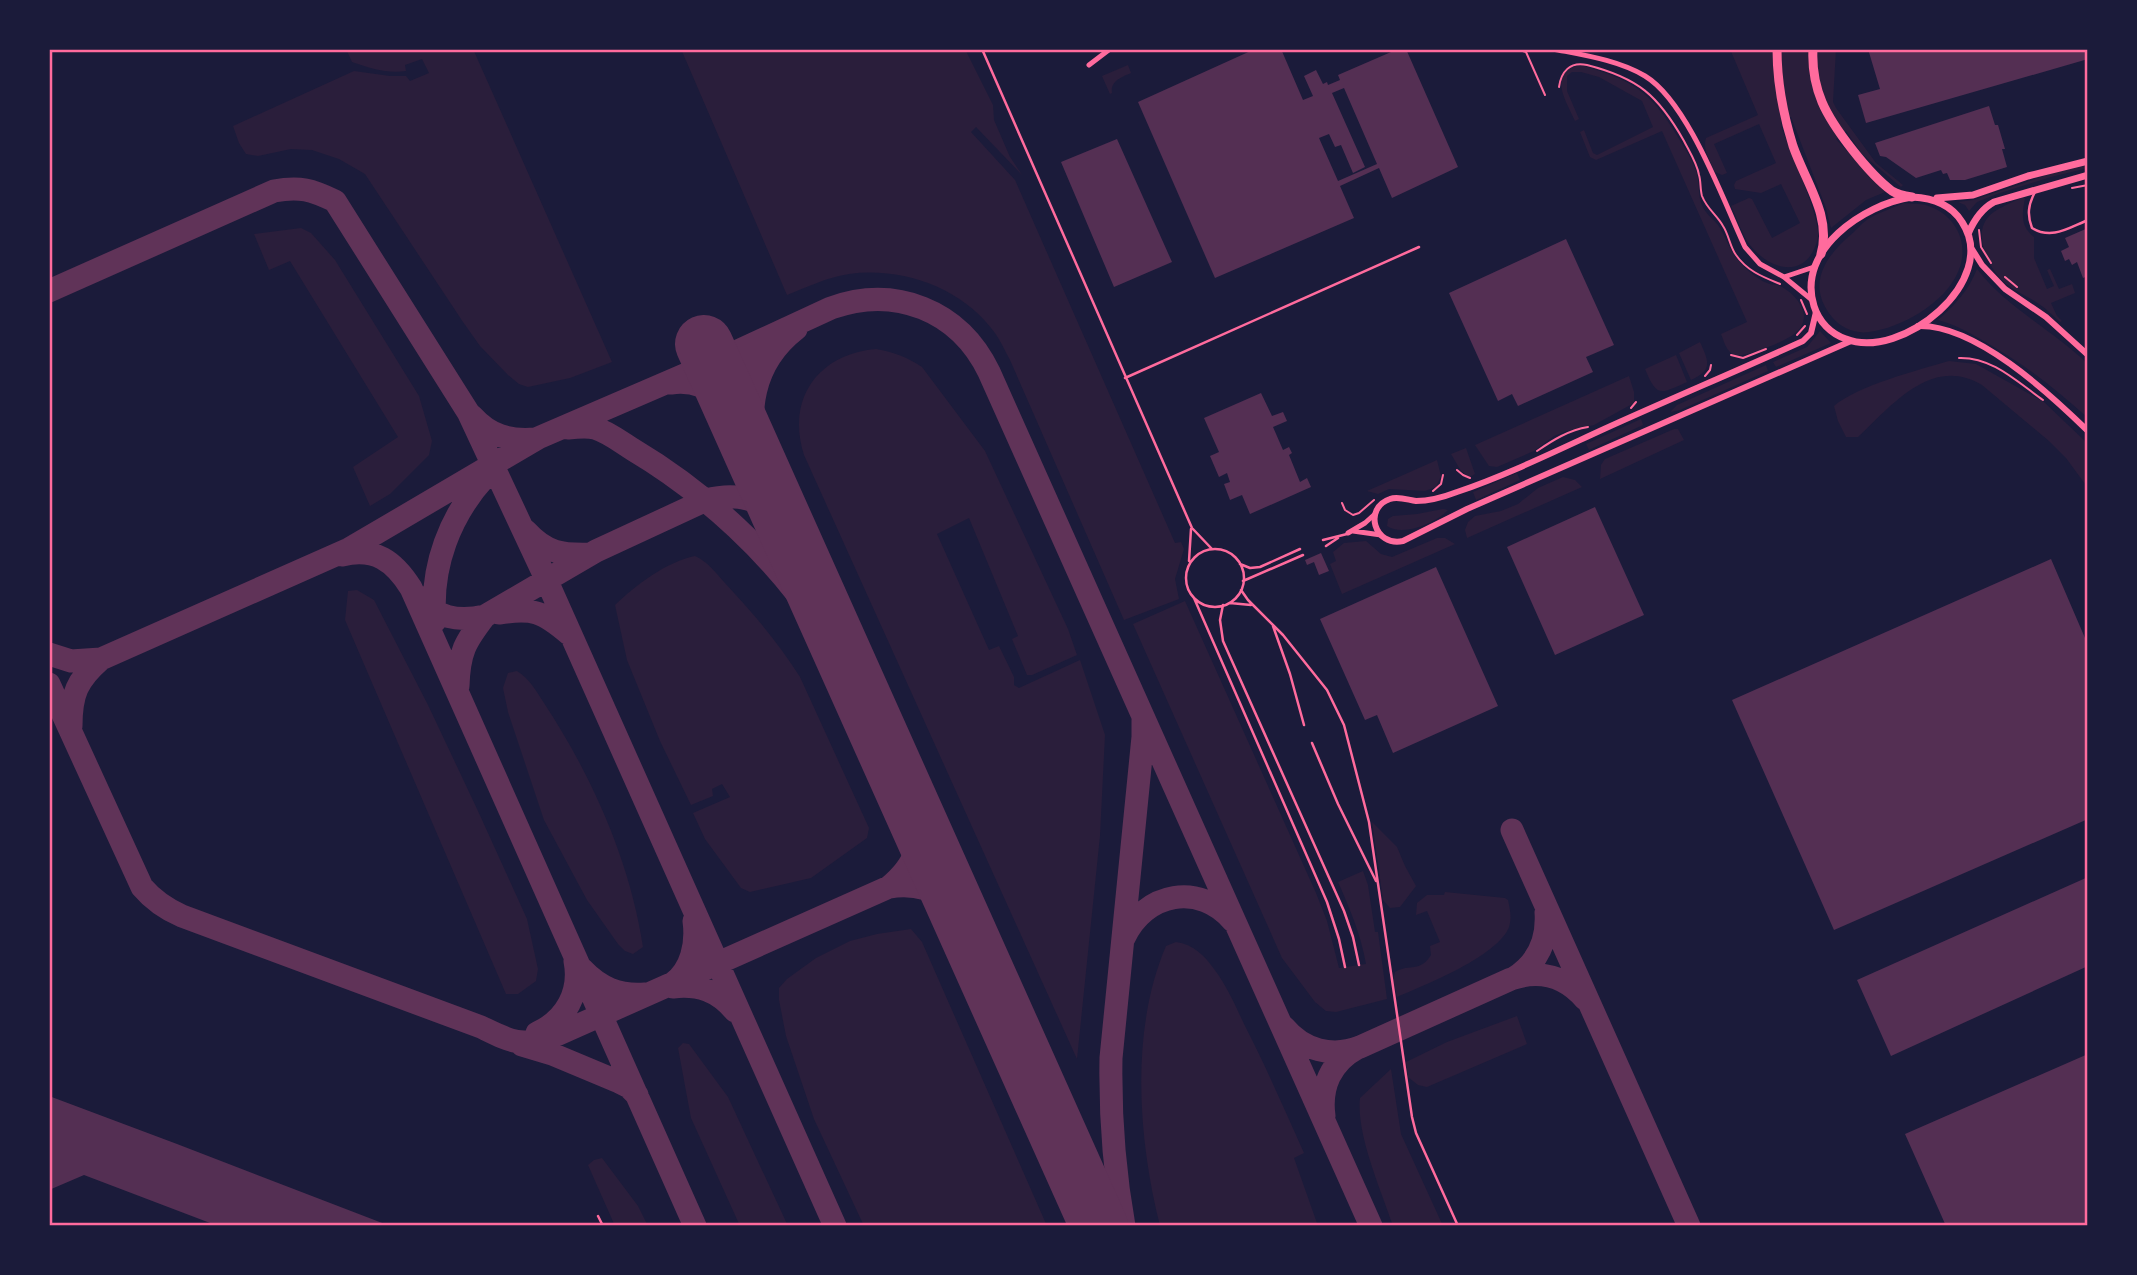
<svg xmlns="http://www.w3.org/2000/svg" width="2137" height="1275" font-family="'Open Sans',sans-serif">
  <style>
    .green { fill: #2a1e3b }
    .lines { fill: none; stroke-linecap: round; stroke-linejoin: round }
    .taxiway { stroke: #603358; stroke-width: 23 }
    .runway { stroke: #603358; stroke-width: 58 }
    .building { fill: #542f53; fill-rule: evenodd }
    .path { stroke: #ff6b9d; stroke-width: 2 }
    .service { stroke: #ff6b9d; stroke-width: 2.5 }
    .minor { stroke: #ff6b9d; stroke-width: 5 }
    .tertiary { stroke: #ff6b9d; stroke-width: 6 }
    .secondary { stroke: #ff6b9d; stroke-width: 7 }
    .motorway { stroke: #ff6b9d; stroke-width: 9 }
    .neatline { fill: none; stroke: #ff6b9d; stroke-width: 2.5 }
  </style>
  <rect width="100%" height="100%" fill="#1b1b3a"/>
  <path class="green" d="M346,49H473L612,362L570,378L528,387L519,384L508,375L480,346L463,322L365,174L339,159L312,150L291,149L258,156L246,154L239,143L233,126L354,71L390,76H406L410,81L429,73L422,59L405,65L406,71C388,74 369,68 352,62Z
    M681,49H965L993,105L994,120L1010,157L1022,175L976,127L971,132L1015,180L1175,543L1181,542L1184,549L1175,579L1179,599L1124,620L1010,360C1004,349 999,337 991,328C958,286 900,267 849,274C828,277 807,287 787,295Z
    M1730,49H1836L1833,102L1836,108L1876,163L1903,185L1901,187L1862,154L1846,131L1836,139L1885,192L1866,200L1831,228L1826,208L1791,117L1781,119L1782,129C1790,150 1821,219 1818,237C1809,279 1772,273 1750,245C1742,235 1737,218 1731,206L1749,198L1752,199L1772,238L1800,223L1781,184L1761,193L1735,189L1734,185L1736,181L1776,163L1759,124L1714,144L1727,173L1722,175L1715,172C1711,162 1702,149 1706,138L1758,115Z
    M1128,65L1131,73C1122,77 1110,81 1112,93L1110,94L1102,76Z
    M1581,65C1630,80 1649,89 1676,134C1683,146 1692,158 1696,171C1701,185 1696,199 1706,212C1710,218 1716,221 1720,228C1726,238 1730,251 1738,260C1745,268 1756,279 1767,283C1770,285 1774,284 1777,285C1789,289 1803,303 1804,316C1804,323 1800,330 1794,334C1786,341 1745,358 1735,355C1726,352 1724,341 1721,334L1747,322L1662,131L1596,160L1590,157L1580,132L1584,130L1593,153L1597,155L1653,127L1642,101L1599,77L1581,72H1572L1567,76V91L1579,119L1575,121C1566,101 1546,71 1581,65Z
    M2088,165V168L2051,177L1997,194L1977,202L1969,211L1965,205L1958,202L1973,200L2053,173Z
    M2023,197L2025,198C2022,215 2020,226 2034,237V258L2047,289L2054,286L2047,270L2050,269L2059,289L2072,284L2075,293L2051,303L2057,316L2062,321L2060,322C2053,316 2047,309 2039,304C2026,295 2009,289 1998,276C1988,263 1975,236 1986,220C1993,209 2012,203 2023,197Z
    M1904,203C1913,204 1923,203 1931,207C1957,217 1970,245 1958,272C1945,303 1901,328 1869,332C1855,334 1841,328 1832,317C1805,284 1826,255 1854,232C1859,227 1864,221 1870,218C1880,212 1893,208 1904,203Z
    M301,228L311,233L335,260L419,396L432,441L429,455L390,494L370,506L353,467L398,437L290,261L269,270L254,234Z
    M1977,269C2007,308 2053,330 2088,364V418C2053,387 2023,363 1982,340C1968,332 1954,324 1938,320C1955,305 1969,290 1977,269Z
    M1820,331L1831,343L1776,367L1773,362L1807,347Z
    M1700,342C1709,362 1713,370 1691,380L1679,353Z
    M876,349C894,352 907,357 922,367L985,451L1068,629L1077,655L1032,675H1027L1012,639L1018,636L969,518L937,534L989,650L999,646L1014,677V685L1019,688L1080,660L1105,735L1100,836L1077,1059L804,455C786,399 818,354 876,349Z
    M1676,355L1687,382C1660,394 1657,398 1645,369Z
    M1949,361L1976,364L2044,402L2088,444V488L2066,458L2049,441L1982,385C1932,355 1892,405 1858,437H1846L1838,421L1834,406C1857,386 1918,370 1949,361Z
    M1766,365L1768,371L1680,410L1670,412L1677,405Z
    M1629,376L1634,392V403L1594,425L1567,431L1554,436L1534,451L1497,467L1489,466L1475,445Z
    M1641,419L1643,425L1589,450L1586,444Z
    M1674,429H1678L1684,440L1600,479L1601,465L1605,459Z
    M1466,448L1475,474L1470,477L1461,471L1451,454Z
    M1437,460L1441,476L1436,487L1425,491L1389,489L1378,494L1367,491Z
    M1517,473L1520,480L1476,500L1473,492Z
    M1563,477L1575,480L1582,487L1467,538L1465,530L1468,522L1475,516L1501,511L1518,504L1538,488Z
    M1443,509L1448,510C1436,523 1403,537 1387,526L1388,519L1393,516L1417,514Z
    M1437,538H1445L1455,544L1342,594L1330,564L1336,561L1333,552L1344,543L1366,541L1381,554L1392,557Z
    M695,556C707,561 716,573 724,582C752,612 778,642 800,677L869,828L867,838L811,878L750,892L741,888L705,839L693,813L730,797L722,784L712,789L713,796L691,805L660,741L627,660L615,605C636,585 666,562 695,556Z
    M357,590L374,600L428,705L478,811L527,919L538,969L536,981L518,994H506L345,620L348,591Z
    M1185,601L1316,893L1327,921L1339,968L1366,964C1361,935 1350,909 1338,882L1363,871L1368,885L1375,932H1378L1387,999L1336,1012L1326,1011L1315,1002L1282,958L1133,624Z
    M517,671C530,679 536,691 544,703C592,776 630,861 643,947L633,954L625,951L618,944L587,900L544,820L508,712L503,688L508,673Z
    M1372,822L1397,847L1405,866L1416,886L1400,907L1390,908L1383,900Z
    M1445,892L1505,898L1508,900C1510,909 1512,918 1509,927C1498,956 1425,985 1397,997L1393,980L1395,972C1410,963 1420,973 1431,955L1430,946L1440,942L1427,911L1416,915L1417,903L1427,895H1444Z
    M911,929L922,942L1047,1226H864L814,1119L786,1036L779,1000V988L787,979L816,958L850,941L877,934Z
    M1176,942C1193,944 1205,956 1214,969C1227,986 1236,1007 1245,1026C1266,1067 1285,1110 1304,1153L1294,1158L1318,1226H1160C1138,1139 1130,1030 1166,946Z
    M1517,1016L1527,1044L1427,1087L1418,1085L1408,1077L1406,1062L1447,1042Z
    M683,1043L689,1044L728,1097L788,1226H740L691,1118L678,1048Z
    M1391,1069L1401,1134L1443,1226H1393C1381,1190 1356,1134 1360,1098Z
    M602,1158L638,1206L648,1226H615L588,1165L594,1160Z"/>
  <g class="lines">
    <path class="taxiway" d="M49,291L274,191C300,186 312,190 335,201L468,412L547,581L835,1226
      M671,383C715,377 731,410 748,443
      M472,416C490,436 509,441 535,439
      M738,418C729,389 734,365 756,344
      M568,428C577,427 587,426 595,428C608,432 621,442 632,449C706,493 774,556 821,627C837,651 850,677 864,701
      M758,465C746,413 751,364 796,329
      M526,531C546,553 562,555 591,554
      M342,555C375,547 394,561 411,588L695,1226
      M417,596C436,618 458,622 485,616L596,551L706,500C745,490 767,502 790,534
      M499,613C533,608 542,611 569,634
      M435,621C430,567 450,515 486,476
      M49,654L71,661L101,659L349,549L538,438L712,363L831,308C895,285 959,310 989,372L1371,1226
      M49,684L142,887C153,900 166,909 182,916L481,1027C510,1041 519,1047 552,1037L889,887C916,883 936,889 956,908
      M458,686C459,652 465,642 485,616
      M71,726C71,694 77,680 101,659
      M1512,830L1689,1226
      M889,887C917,863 921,847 913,811
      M1124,938C1145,892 1200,882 1233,921
      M582,969C600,988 619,996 645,994
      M1514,978C1538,963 1548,940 1546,912
      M672,984C692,970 697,943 694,921
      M673,987C699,984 718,991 735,1011
      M1284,1027C1303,1050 1332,1058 1360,1047L1511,979C1540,969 1566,977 1585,999
      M537,1033C566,1020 581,992 575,961
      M522,1045L552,1054L619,1082L629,1087L637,1095
      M1324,1116C1320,1087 1331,1062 1357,1048
      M1124,1226C1114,1170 1110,1115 1111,1058L1143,737V721"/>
    <path class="runway" d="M704,344L1099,1226"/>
  </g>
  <path class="building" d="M1255,49H1281L1303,100L1313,96L1304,76L1316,70L1323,84L1327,82L1328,85L1340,80L1338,75L1398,49H1406L1458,167L1392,198L1379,168L1340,186L1354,218L1215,278L1138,102ZM1344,88L1377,164L1338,181L1319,138L1329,134L1335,147L1341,145L1353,173L1365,167L1332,93Z
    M1868,49H2088V59L1866,123L1858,95L1880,89Z
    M1989,106L1995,125H1998L2005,149H2002L2007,167L1965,180H1950L1947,173L1943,174L1941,170L1916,178L1886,157L1880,156L1875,143Z
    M1117,139L1172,262L1114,287L1061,162Z
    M2088,228V276L2083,278L2077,262L2072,265L2069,259L2065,261L2061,251L2069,247L2065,238Z
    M1566,239L1614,345L1586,357L1593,372L1518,406L1512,394L1498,401L1449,293Z
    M1261,393L1272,416L1283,412L1287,421L1273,427L1283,450L1289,447L1292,453L1289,455L1300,482L1307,478L1311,487L1250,514L1242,495L1230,500L1224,484L1230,482L1227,473L1219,477L1210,456L1219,452L1204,418Z
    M1595,507L1644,615L1555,655L1507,547Z
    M1321,553L1329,571L1319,575L1314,562L1307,565L1305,560Z
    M2051,559L2088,645V819L1834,930L1732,700Z
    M1436,567L1498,706L1393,753L1377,715L1365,720L1320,619Z
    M2088,877V966L1891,1056L1857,980Z
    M2088,1054V1226H1946L1905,1134Z
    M49,1096L177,1144L390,1226H218L84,1175L49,1190Z"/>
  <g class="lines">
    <path class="path" d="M1516,49L1526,52L1545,95
      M1559,87C1561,72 1570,61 1587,65C1638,78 1658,95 1684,141C1689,151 1697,163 1699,175C1701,181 1700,189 1702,196C1707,209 1717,215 1723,226C1729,235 1730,247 1736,255C1747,271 1763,277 1780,284
      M2072,188L2088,185
      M1979,230L1981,247L1991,263
      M2005,277L2017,287
      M1801,300L1807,314
      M1797,335L1805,326
      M1731,355L1743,358L1766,349
      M1959,358C1992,357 2016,381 2043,400
      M1705,376L1710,370L1711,365
      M1631,408L1636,402
      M1537,451C1553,440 1569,430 1588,427
      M1457,470L1463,475L1470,478
      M1433,491L1441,484L1443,475
      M1342,503L1345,510L1353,515L1359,513L1374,500"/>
    <path class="service" d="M982,49L1192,528L1212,549
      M2035,192C2028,205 2027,215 2032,228C2052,240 2068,228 2088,220
      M1125,378L1419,247
      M1323,540L1347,534
      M1326,546L1338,538
      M1186 578a29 29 0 1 1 58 0a29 29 0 1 1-58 0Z
      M1189,561L1191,529
      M1240,564L1250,568L1260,567L1300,549
      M1243,581L1303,555
      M1241,590L1248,600L1283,635L1327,690L1344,725L1369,822L1412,1117L1416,1133L1458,1226
      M1194,598L1327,902L1339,939L1345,967
      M1230,603L1251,605
      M1223,605L1220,620L1223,641L1344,911L1353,937L1359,965
      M1273,626L1290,674L1304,725
      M1312,743L1338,804L1376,881
      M598,1216L603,1226"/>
    <path class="minor" d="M1553,49C1583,55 1618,60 1645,76C1688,102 1723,200 1745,247L1760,264L1784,277L1812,300
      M1089,65L1110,49
      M1784,277L1814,267
      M1353,531L1381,535
      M1348,533L1365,523L1375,514"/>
    <path class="tertiary" d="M1972,249L1982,265L2005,289L2046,317L2088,355
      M1816,312L1811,333L1803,341C1737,371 1670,399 1604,429C1556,451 1507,475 1457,492C1444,497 1431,501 1416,501C1408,500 1398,496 1390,499C1363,508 1374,547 1403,541L1467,509L1851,341
      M1918,326C1975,324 2049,393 2088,431"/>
    <path class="secondary" d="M1912,197C1932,198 1951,204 1962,222C2001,281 1901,361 1846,339C1831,334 1819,322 1814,306C1796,250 1864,204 1912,197Z
      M1937,198L1973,195L2028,176L2088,161
      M1968,234C1974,220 1981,209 1994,202L2088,175"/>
    <path class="motorway" d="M1777,49C1777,82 1783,114 1793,146C1805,181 1832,216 1821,254
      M1813,49C1812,67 1815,85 1822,102C1833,128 1869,174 1892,191C1898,195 1905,196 1912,197"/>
  </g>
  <rect width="2137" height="1275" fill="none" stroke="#1b1b3a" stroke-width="102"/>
  <rect x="51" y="51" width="2035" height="1173" class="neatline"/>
</svg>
